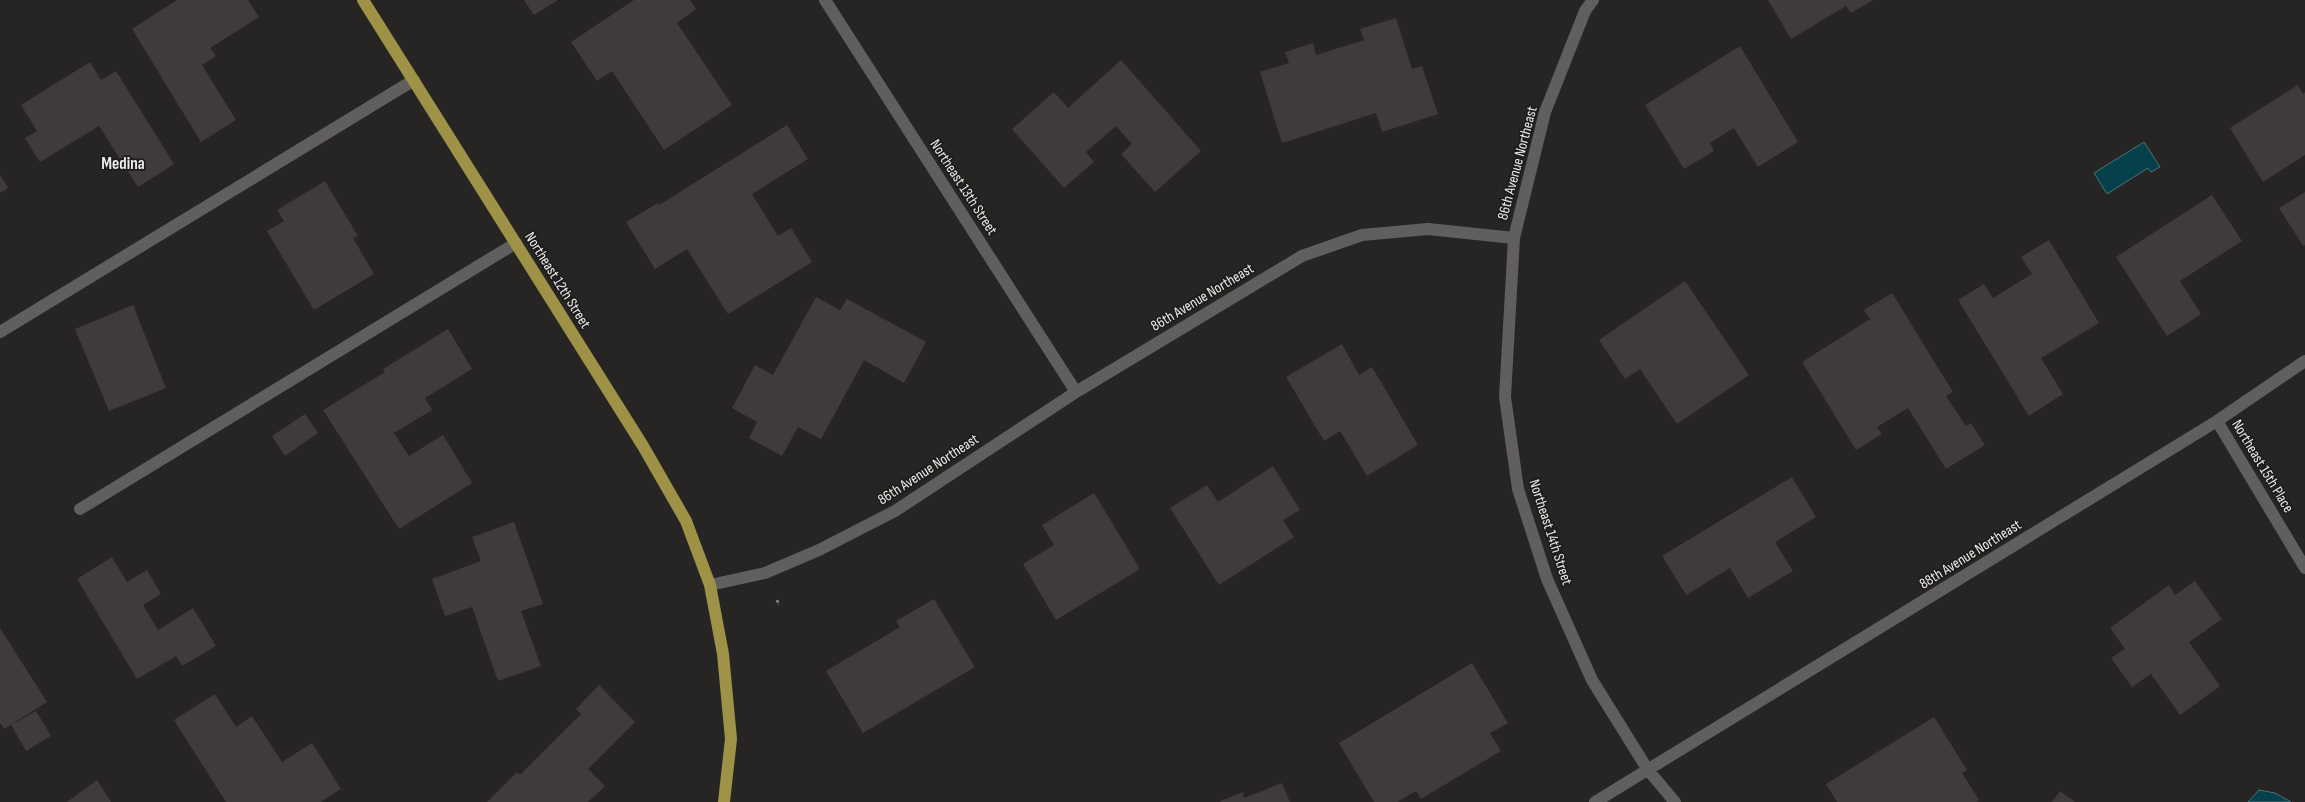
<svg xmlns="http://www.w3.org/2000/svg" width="2305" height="802" font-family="'Sofia Sans Condensed',sans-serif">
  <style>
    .water { fill: #06404a; stroke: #4b737a }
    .building { fill: #3e3b3a }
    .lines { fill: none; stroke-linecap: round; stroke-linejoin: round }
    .path { stroke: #878584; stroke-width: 2.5; stroke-dasharray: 3 2; stroke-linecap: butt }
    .minor { stroke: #615f5d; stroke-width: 12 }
    .major { stroke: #9e9247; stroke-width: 12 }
    .labels { text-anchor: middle; stroke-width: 3.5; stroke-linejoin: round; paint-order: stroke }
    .street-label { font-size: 15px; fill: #ecebea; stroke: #1d1c1a }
    .quarter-label { font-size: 17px; font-weight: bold; fill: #ecebea; stroke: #1d1c1a }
  </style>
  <rect width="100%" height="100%" fill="#272524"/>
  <path class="water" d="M2144,142L2160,167L2151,172L2148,168L2107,194L2094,173Z
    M2259,790L2275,793L2291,802H2248Z"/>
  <path class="building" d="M177,0H248L259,17L210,48L216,56L202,65L236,120L201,142L132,29Z
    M524,0H558L534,15Z
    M634,0H690L696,9L677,23L732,105L664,150L612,71L597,81L571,42Z
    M1768,0H1873L1851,13L1846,6L1791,39Z
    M1396,18L1412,69L1422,66L1438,114L1382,132L1376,113L1282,143L1260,72L1289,63L1285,52L1313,43L1316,55L1364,40L1360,29Z
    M1740,46L1798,142L1758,167L1734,128L1710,143L1714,151L1684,169L1645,105Z
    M1121,60L1201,151L1155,192L1121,154L1132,144L1116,126L1086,152L1094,162L1064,188L1012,129L1054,92L1068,108Z
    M90,62L101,80L116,71L174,164L138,187L99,126L40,162L25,138L37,131L21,105Z
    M2298,85L2303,94L2305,92V155L2263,182L2230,128Z
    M787,125L808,159L752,194L778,236L791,228L812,262L728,314L687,249L655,269L626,222L658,203L659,205Z
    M0,175L8,188L0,193Z
    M325,181L358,236L353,238L374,274L314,310L267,231L284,221L277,210Z
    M2305,192V245L2303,246L2279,208Z
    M2212,195L2242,241L2180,281L2201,314L2167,336L2116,257Z
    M2049,240L2099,323L2041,358L2063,394L2029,416L1958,300L1984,284L1993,298L2032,274L2021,257Z
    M1685,281L1749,375L1677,424L1640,369L1625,379L1599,340Z
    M1892,293L1953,392L1946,396L1966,426L1971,423L1985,445L1946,469L1908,408L1877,427L1882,434L1856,450L1802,362L1870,319L1864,310Z
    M816,297L840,310L847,299L926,342L904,383L864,360L821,439L798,427L782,456L749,438L757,422L732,408L755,365L773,375Z
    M133,305L166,388L109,411L75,329Z
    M448,329L472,369L425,398L432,410L394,433L409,456L443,435L472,483L399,529L323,410L385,372L383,369Z
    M1342,344L1359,375L1372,367L1418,445L1367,476L1340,431L1324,441L1286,377Z
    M305,414L318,433L285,456L272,436Z
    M1273,466L1300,510L1283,520L1294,537L1219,585L1170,508L1207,485L1218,502Z
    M1792,477L1816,517L1775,542L1793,571L1748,598L1730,568L1686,595L1662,556Z
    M1094,493L1140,569L1056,620L1023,564L1054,545L1042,525Z
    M514,522L543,604L521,611L541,666L498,681L472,607L445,616L432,579L481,561L472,537Z
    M112,557L127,582L147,570L161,594L143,605L158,630L193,608L216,646L182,666L176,656L137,679L77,579Z
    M2195,581L2222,619L2189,642L2220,686L2180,715L2151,674L2132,687L2111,658L2125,649L2110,628L2169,585L2175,595Z
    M934,599L975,667L863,733L826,671L900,627L896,621Z
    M0,628L47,702L4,729L0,723Z
    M1472,663L1508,723L1490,733L1501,751L1421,799L1416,791L1397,802H1374L1339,743Z
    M599,685L635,722L588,769L605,786L588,802H487L517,772L520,775L581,714L576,709Z
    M215,694L236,727L252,716L282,762L312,743L341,789L320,802H226L174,720Z
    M36,711L51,736L26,751L11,725Z
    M1934,717L1967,770L1962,773L1979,800L1976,802H1837L1826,784Z
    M97,780L111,802H67Z
    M1282,783L1290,802H1218L1243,792L1244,798Z
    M2060,791L2075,802H2052Z"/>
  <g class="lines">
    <path class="path" d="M777,600L779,605"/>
    <path class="minor" d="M825,0L1076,392
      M1514,238L1505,397L1518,489L1547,579L1592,680L1648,770L1675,802
      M0,332L414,80
      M2217,421L2305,568
      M80,509L516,243
      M710,585L765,573L819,550L895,511L1076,392L1302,256L1362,235L1428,229L1514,238L1545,112L1585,11L1593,0
      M1595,802L2217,421L2305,361"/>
    <path class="major" d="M363,0L643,446L686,521L710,585L723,654L731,739L724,802"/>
  </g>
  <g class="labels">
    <g class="street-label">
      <text transform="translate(1517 163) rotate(-75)" y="5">86th Avenue Northeast</text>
      <text transform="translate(964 187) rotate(57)" y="5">Northeast 13th Street</text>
      <text transform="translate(558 280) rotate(58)" y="5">Northeast 12th Street</text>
      <text transform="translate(1202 297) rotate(-31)" y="5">86th Avenue Northeast</text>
      <text transform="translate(2263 466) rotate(59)" y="5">Northeast 15th Place</text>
      <text transform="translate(928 469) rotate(-33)" y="5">86th Avenue Northeast</text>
      <text transform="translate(1551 532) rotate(72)" y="5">Northeast 14th Street</text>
      <text transform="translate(1970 554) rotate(-32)" y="5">88th Avenue Northeast</text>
    </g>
    <g class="quarter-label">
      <text x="123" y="169">Medina</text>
    </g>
  </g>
</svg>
